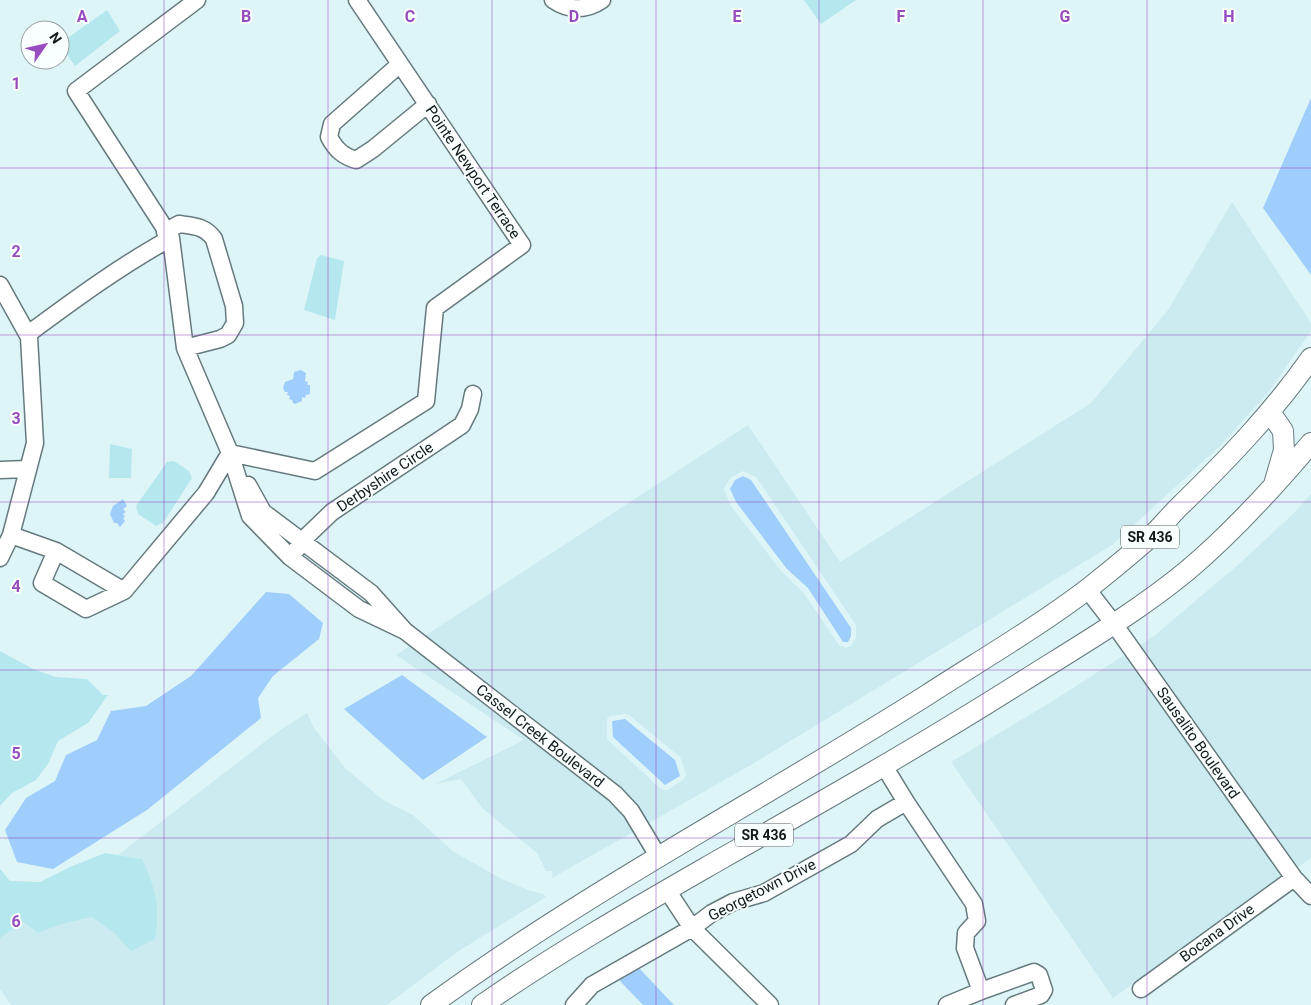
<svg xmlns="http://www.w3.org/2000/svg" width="1311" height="1005" font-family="Roboto,sans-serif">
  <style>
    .built { fill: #cbebf0; fill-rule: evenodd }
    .green { fill: #b4e7ee }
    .water { fill: #9fcefd }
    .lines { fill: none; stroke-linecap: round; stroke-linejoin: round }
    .minor-casing { stroke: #657a7d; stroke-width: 19 }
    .major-casing { stroke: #657a7d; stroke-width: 22 }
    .minor { stroke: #fff; stroke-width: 16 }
    .major { stroke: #fff; stroke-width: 20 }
    .grid { fill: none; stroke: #974dbf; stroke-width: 1; stroke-opacity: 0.55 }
    .labels { text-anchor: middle; stroke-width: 4; stroke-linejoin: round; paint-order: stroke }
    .shield { fill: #f9fefe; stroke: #575e60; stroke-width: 1 }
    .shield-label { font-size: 14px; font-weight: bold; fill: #121a1c }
    .street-label { font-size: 15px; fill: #121a1c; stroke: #f9fefe }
    .grid-label { font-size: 16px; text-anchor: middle; font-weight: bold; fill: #974dbf; stroke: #f9fefe; stroke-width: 4; stroke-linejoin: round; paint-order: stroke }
  </style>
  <rect width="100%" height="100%" fill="#def5f8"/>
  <path class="built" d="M1232,202L1311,323V331L1268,393L1218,448L1112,545L756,762L647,824L423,637L748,425L840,562L1091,403L1168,310ZM743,471L756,477L856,625V637L851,646L846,648L839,645L803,592L782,572L731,506L724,490L725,487L730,478ZM625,714L629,715L680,757L686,774L684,779L668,790L661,789L609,741L607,738V719L610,716Z
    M1311,494V858L1113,998L951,762L1051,702L1154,636L1239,564L1292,515Z
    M411,645L610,799L625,815L635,831L552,878L553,871H546L537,853L483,809L461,779L435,784L524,740L396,655Z
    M307,713L314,728L345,768L383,800L413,815L454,852L502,879L528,890L543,894L546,897L457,952L387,1005H11L0,989V938L23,922L38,933L62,924L92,917L114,933L131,950L142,859L118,855L280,730Z"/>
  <path class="green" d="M804,0H856L821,24Z
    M107,10L120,31L75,66L60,45L62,42Z
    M321,255L344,261L335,320L304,310L317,258Z
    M110,444L132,449L131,478H109Z
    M174,461L189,471L192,478L163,523L156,526L138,514L136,506L167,462Z
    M0,651L33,669L56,677L87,679L103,695H108L88,723L58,741L48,764L36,780L12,793L0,806Z
    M105,853L142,859C156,890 160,905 155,939L131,951L114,933L92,917L62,924L38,933L23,922L0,938V869L10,881L40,882L70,867Z"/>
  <path class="water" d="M1311,98V275L1263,208Z
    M301,370L306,373L305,381L308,382L307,385H310V394L306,395L305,398L302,397V401L295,404L293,403L292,400L289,399L290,396L287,395L288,392H285L283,388L285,382L293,379L294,372Z
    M743,476L751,480L851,628V636L848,642H843L808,588L787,569L736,502L730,489L735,480Z
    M123,499L127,506L123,509L126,512L123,514L125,517L123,518L125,521L120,527L117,523H114L110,514L113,506Z
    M266,592L289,594L323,623L319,639L273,676L258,698L261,718L147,810L53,869L17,862L5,830L26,798L55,781L66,755L97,740L111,711L146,706L191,676Z
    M402,675L487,737L423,780L344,709Z
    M625,719L675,760L680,776L665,785L613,737L612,721Z
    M638,967L674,1005H643L619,980Z"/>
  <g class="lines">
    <defs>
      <path id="minor" d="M197,0L76,91L171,238L185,348L230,453L250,516L290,557L359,609L405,631
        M553,0C569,11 586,11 602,0
        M400,64L332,124L329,137C336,150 343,156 356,160L373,149L428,104
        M165,232L179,224C193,226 205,226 214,239L234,306L235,323L228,335L220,339L185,348
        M0,285L29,337L35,443L11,535L0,558
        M28,334C74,300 120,266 171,238
        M230,453L315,471L426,401L435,308L522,245L357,0
        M0,470L28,469
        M248,485L263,512L371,593L405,631L615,794L631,811L658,856
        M11,535L56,551L124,591L206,493L230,453
        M296,550L307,536L332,512L462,425L470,409L473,394
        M56,551L42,583L86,609L124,591
        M1087,589L1114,624L1294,878L1311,896
        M884,766L906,802L974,904L977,921L966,933L965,948L981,991L947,1005
        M667,890L692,928L770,1005
        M1141,989L1294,878
        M981,991L1034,972L1039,975L1044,990L1041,995L1014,1005
        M574,1005L592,985L692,928L712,913L733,902L764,893L851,844L877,819L906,802"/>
      <path id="major" d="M1270,412L1283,431L1284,450L1275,481
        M431,1005C589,890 763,799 927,695C981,660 1038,627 1089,588C1109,572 1129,556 1148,539C1161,528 1171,514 1183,503C1229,458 1274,411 1311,358
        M482,1005C558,952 639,906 719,860C820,803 922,745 1020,683C1077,647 1136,613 1188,570C1233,532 1273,488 1311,443"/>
    </defs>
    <use href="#minor" class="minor-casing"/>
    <use href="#major" class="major-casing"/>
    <use href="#minor" class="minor"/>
    <use href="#major" class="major"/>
  </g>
  <path class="grid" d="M164,0V1005M328,0V1005M492,0V1005M656,0V1005M819,0V1005M983,0V1005M1147,0V1005M0,168H1311M0,335H1311M0,502H1311M0,670H1311M0,838H1311"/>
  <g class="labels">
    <g class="shield">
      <rect x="1121" y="525.5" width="58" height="23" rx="4"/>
      <rect x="735" y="823.5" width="58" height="23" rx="4"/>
    </g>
    <g class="shield-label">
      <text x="1150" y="542">SR 436</text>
      <text x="764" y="840">SR 436</text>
    </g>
    <g class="street-label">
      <text transform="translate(473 172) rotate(56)" y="5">Pointe Newport Terrace</text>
      <text transform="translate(385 477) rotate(-34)" y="5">Derbyshire Circle</text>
      <text transform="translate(540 736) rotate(38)" y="5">Cassel Creek Boulevard</text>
      <text transform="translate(1198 743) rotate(55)" y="5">Sausalito Boulevard</text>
      <text transform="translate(762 890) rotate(-27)" y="5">Georgetown Drive</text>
      <text transform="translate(1217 933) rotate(-36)" y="5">Bocana Drive</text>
    </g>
  </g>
  <g class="grid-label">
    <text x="82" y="22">A</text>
    <text x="246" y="22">B</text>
    <text x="410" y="22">C</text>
    <text x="574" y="22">D</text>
    <text x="737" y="22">E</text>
    <text x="901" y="22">F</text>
    <text x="1065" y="22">G</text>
    <text x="1229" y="22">H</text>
    <text x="16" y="89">1</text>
    <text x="16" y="257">2</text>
    <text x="16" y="424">3</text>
    <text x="16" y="592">4</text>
    <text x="16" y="759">5</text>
    <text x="16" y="927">6</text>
  </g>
  <g transform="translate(45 45) rotate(56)"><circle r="24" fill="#f9fefe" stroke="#9da3a4"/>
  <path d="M0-4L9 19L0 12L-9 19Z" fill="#974dbf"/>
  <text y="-8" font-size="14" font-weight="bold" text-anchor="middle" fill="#121a1c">N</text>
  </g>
</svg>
